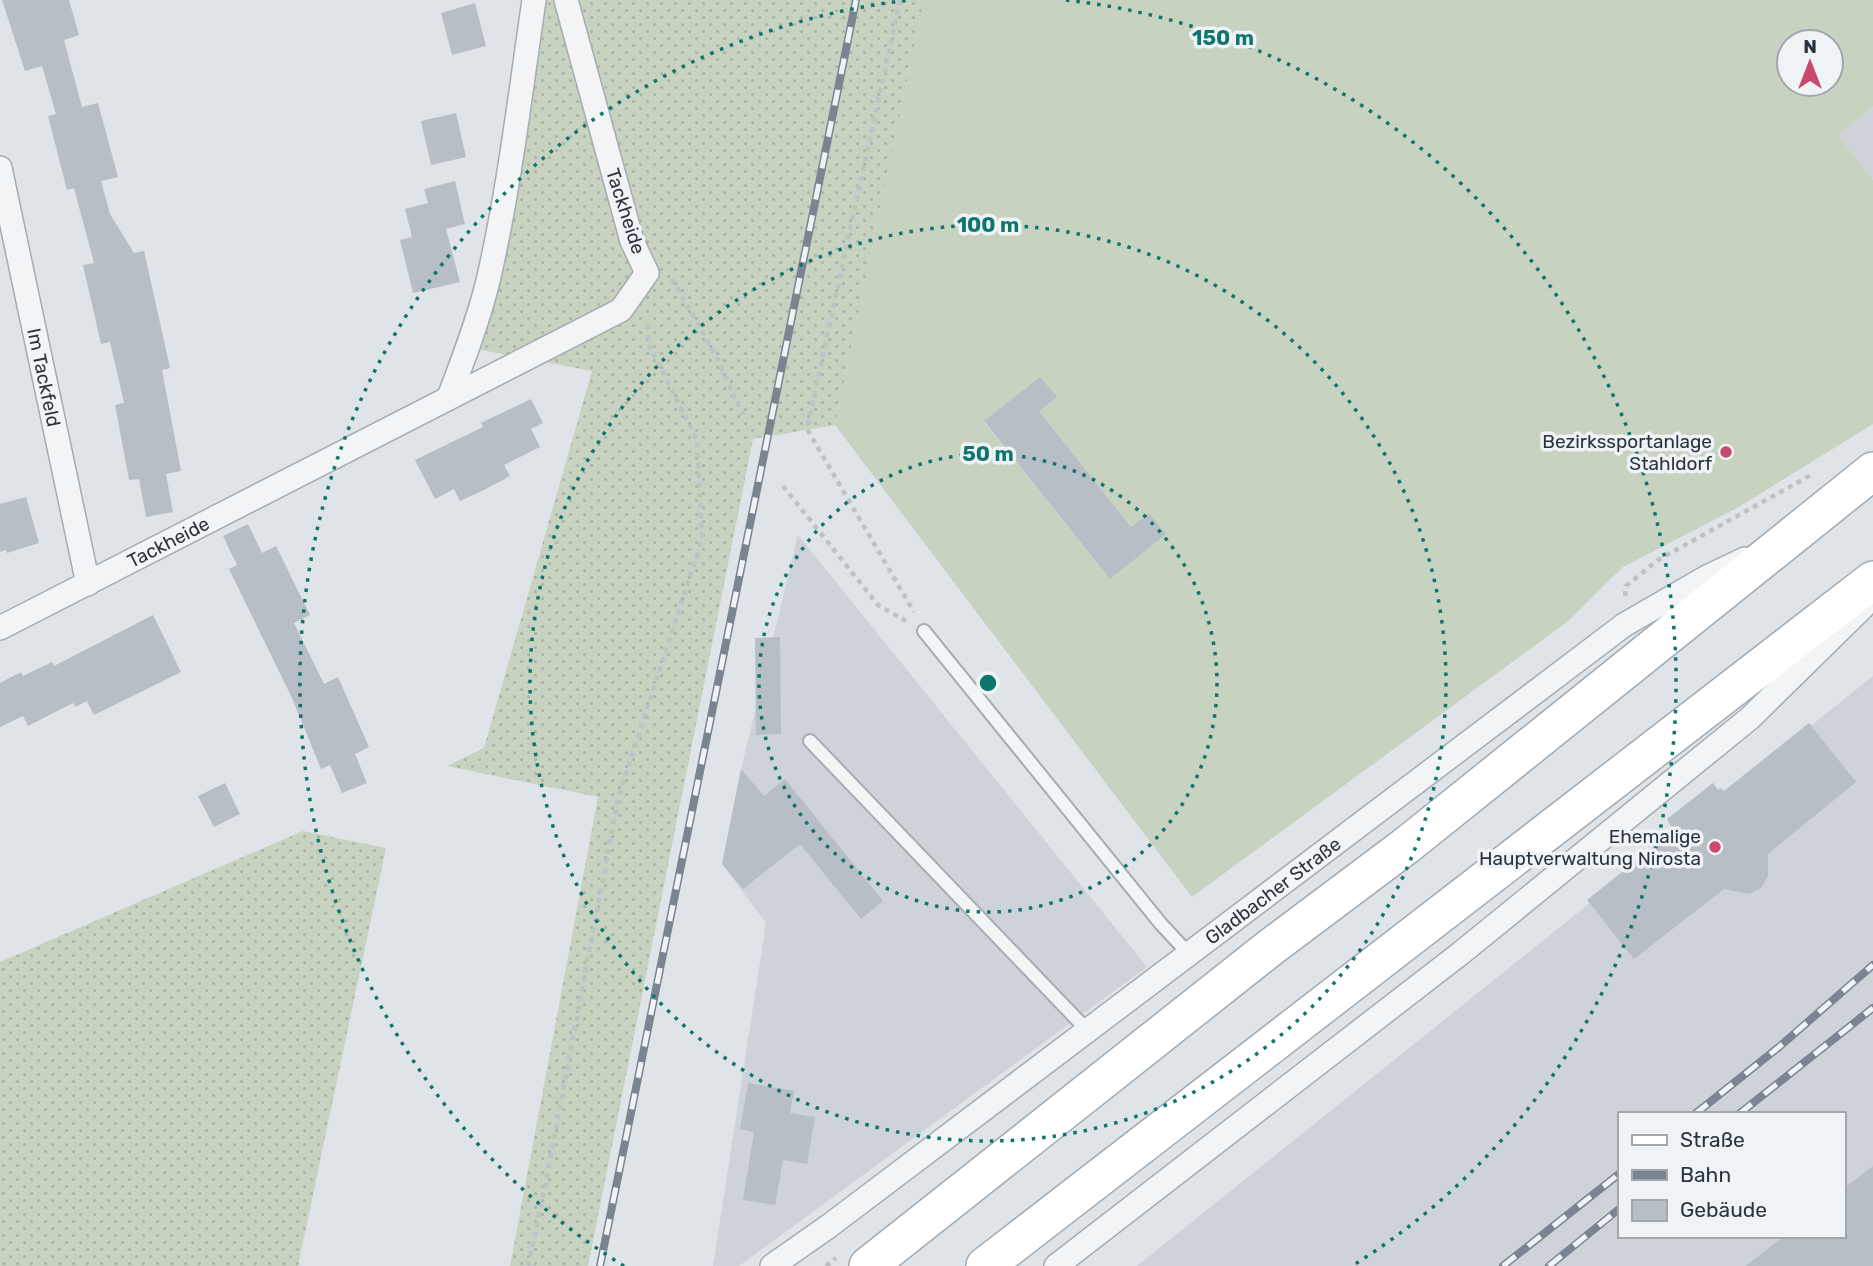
<svg xmlns="http://www.w3.org/2000/svg" width="1873" height="1266" font-family="Rubik,sans-serif">
  <style>
    .built { fill: #ced3da; fill-rule: evenodd }
    .grass { fill: url(#grass-dots) }
    .pitch { fill: #c7d2c1; fill-rule: evenodd }
    .building { fill: #b7bec5 }
    .lines { fill: none; stroke-linecap: round; stroke-linejoin: round }
    .lane-casing { stroke: #a5acb2; stroke-width: 16 }
    .street-casing { stroke: #a5acb2; stroke-width: 26 }
    .primary-casing { stroke: #9faab3; stroke-width: 40 }
    .path { stroke: #bec2c6; stroke-width: 4.5; stroke-dasharray: 5 5; stroke-linecap: butt }
    .lane { stroke: #f2f4f6; stroke-width: 12 }
    .street { stroke: #f2f4f6; stroke-width: 23 }
    .primary { stroke: #fff; stroke-width: 37 }
    .rail-casing { stroke: #7a8591; stroke-width: 8 }
    .rail { stroke: #eff3f6; stroke-width: 5; stroke-dasharray: 16; stroke-linecap: butt }
    .ring { fill: none; stroke: #0f766e; stroke-width: 3.5; stroke-dasharray: 3.5 7 }
    .poi-dot { fill: #c8496d; stroke: #eff3f6; stroke-width: 2.5 }
    .labels { text-anchor: middle; stroke-width: 7; stroke-linejoin: round; paint-order: stroke }
    .street-label { font-size: 19px; fill: #29343f; stroke: #eff3f6 }
    .poi-label { font-size: 19px; fill: #29343f; stroke: #eff3f6; text-anchor: end }
    .centre { fill: #0f766e; stroke: #eff3f6; stroke-width: 3.5 }
    .ring-label { font-size: 21px; text-anchor: middle; font-weight: bold; fill: #0f766e; stroke: #eff3f6; stroke-width: 7; stroke-linejoin: round; paint-order: stroke }
  </style>
  <defs>
    <pattern id="grass-dots" width="8" height="8" patternUnits="userSpaceOnUse" patternTransform="scale(1.75)"><rect width="8" height="8" fill="#c7d2c1"/><path d="M2 2h.1M6 6h.1" fill="none" stroke="#abb5a7" stroke-width="1.8" stroke-linecap="round"/></pattern>
  </defs>
  <rect width="100%" height="100%" fill="#dfe4e8"/>
  <path class="built" d="M1873,107V180L1838,135Z
    M798,535L1147,967L739,1266H713L766,923L722,864L741,769Z
    M1873,676V1266H1137ZM1619,1114H1843V1236H1619Z"/>
  <path class="grass" d="M544,0H924L835,425L753,439L588,1266H510L598,797L447,766L484,748L592,371L466,347Z
    M303,831L386,848L298,1266H0V962Z"/>
  <path class="pitch" d="M924,0H1873V107L1838,135L1873,180V424L1737,508L1623,567L1567,622L1192,897L835,425ZM1789,42H1831V84H1789ZM1040,377L1056,397L1039,411L1131,527L1110,579L984,422Z"/>
  <path class="building" d="M2,0H69L79,35L64,40L82,107L98,103L118,177L101,181L110,214L134,253L144,251L170,368L162,370L181,471L166,474L173,512L146,517L139,479L129,480L115,405L124,403L110,342L101,344L83,265L94,263L74,188L67,190L48,116L56,114L42,66L25,71Z
    M475,3L486,46L452,55L441,13Z
    M456,113L466,157L431,165L421,121Z
    M455,181L465,224L446,229L460,282L413,293L400,240L412,237L405,209L428,203L424,189Z
    M1040,377L1057,397L1039,411L1131,527L1149,513L1166,534L1110,579L984,421Z
    M531,399L543,423L531,429L540,447L504,465L510,476L484,490L460,501L454,489L435,499L415,460L483,427L481,423Z
    M26,497L39,543L7,553L6,550L0,552V504Z
    M248,524L262,553L276,546L310,615L294,623L324,684L338,677L369,747L355,754L367,783L342,793L330,765L321,769L292,698L229,569L237,565L223,536Z
    M153,615L181,672L94,715L87,701L75,707L73,703L28,726L23,716L0,727V683L21,672L23,676L52,662L54,666Z
    M780,637L781,734L756,735L755,638Z
    M1809,723L1856,782L1768,854V876L1761,888L1749,894L1724,889L1634,959L1587,900L1673,831L1667,819L1713,783L1718,790L1721,788L1724,791Z
    M741,769L764,796L785,779L883,901L861,919L800,844L743,889L722,864Z
    M225,783L240,814L214,827L198,796Z
    M748,1083L794,1091L790,1113L815,1117L807,1164L783,1160L775,1205L743,1200L754,1132L740,1129Z
    M1873,1166V1266H1746L1784,1236H1843V1189Z"/>
  <g class="lines">
    <defs>
      <path id="lane" d="M924,631L1161,924L1189,954
        M810,741L1088,1031"/>
      <g id="street">
        <path id="s1" d="M0,168L88,584"/>
        <path d="M449,397C463,360 477,324 487,285C509,192 520,95 534,0"/>
        <path id="s2" d="M0,628L621,310L647,273L632,241L566,0"/>
        <path id="s3" d="M772,1266L829,1226L1624,625L1707,577L1745,559"/>
        <path d="M1056,1266L1461,953L1750,718L1863,607"/>
      </g>
      <path id="primary" d="M868,1266L1271,947L1407,845L1873,471
        M985,1266L1873,580"/>
    </defs>
    <use href="#lane" class="lane-casing"/>
    <use href="#street" class="street-casing"/>
    <use href="#primary" class="primary-casing"/>
    <path class="path" d="M900,0L807,429L914,612
      M672,279L715,354L743,415
      M783,486L878,605L906,621
      M1625,596L1626,586L1658,560L1811,475
      M528,1266L545,1187L618,799L702,539L697,440L648,343V320
      M826,1266L836,1258"/>
    <use href="#lane" class="lane"/>
    <use href="#street" class="street"/>
    <use href="#primary" class="primary"/>
    <defs>
      <path id="rail" d="M1695,1114L1779,1047L1873,965
        M1739,1114L1873,1008
        M600,1266L856,0
        M1503,1266L1619,1174
        M1549,1266L1619,1209"/>
    </defs>
    <use href="#rail" class="rail-casing"/>
    <use href="#rail" class="rail"/>
  </g>
  <g class="ring">
    <circle cx="988" cy="683" r="229"/>
    <circle cx="988" cy="683" r="458"/>
    <path d="M624 1266A687 687 0 0 1 910 0M1066 0A687 687 0 0 1 1352 1266"/>
  </g>
  <g class="poi-dot">
    <circle cx="1726" cy="452" r="7"/>
    <circle cx="1715" cy="847" r="7"/>
  </g>
  <g class="labels">
    <g class="street-label">
      <text transform="translate(626 211) rotate(72)" y="7">Tackheide</text>
      <text dy="7" stroke="none"><textPath href="#s1" startOffset="214">Im Tackfeld</textPath></text>
      <text dy="7" stroke="none"><textPath href="#s2" startOffset="189">Tackheide</textPath></text>
      <text dy="7" stroke="none"><textPath href="#s3" startOffset="626">Gladbacher Straße</textPath></text>
    </g>
    <g class="poi-label">
      <text x="1712" y="448">Bezirkssportanlage<tspan x="1712" dy="22">Stahldorf</tspan></text>
      <text x="1701" y="843">Ehemalige<tspan x="1701" dy="22">Hauptverwaltung Nirosta</tspan></text>
    </g>
  </g>
  <circle cx="988" cy="683" r="10" class="centre"/>
  <g class="ring-label">
    <text x="1223" y="45">150 m</text>
    <text x="988" y="232">100 m</text>
    <text x="988" y="461">50 m</text>
  </g>
  <rect x="1618" y="1112" width="228" height="126" fill="#eff3f6" stroke="#a0a7ad" stroke-width="2"/>
  <rect x="1632" y="1135" width="35" height="10" fill="#ffffff" stroke="#a0a7ad" stroke-width="2"/>
  <text x="1680" y="1147" font-size="21" fill="#29343f">Straße</text>
  <rect x="1632" y="1170" width="35" height="10" fill="#7a8591" stroke="#a0a7ad" stroke-width="2"/>
  <text x="1680" y="1182" font-size="21" fill="#29343f">Bahn</text>
  <rect x="1632" y="1200" width="35" height="21" fill="#b7bec5" stroke="#a0a7ad" stroke-width="2"/>
  <text x="1680" y="1217" font-size="21" fill="#29343f">Gebäude</text>
  <g transform="translate(1810 63)"><circle r="33" fill="#eff3f6" stroke="#a0a7ad" stroke-width="2"/>
  <path d="M0-5L12 26L0 18L-12 26Z" fill="#c8496d"/>
  <text y="-10" font-size="19" font-weight="bold" text-anchor="middle" fill="#29343f">N</text>
  </g>
</svg>
